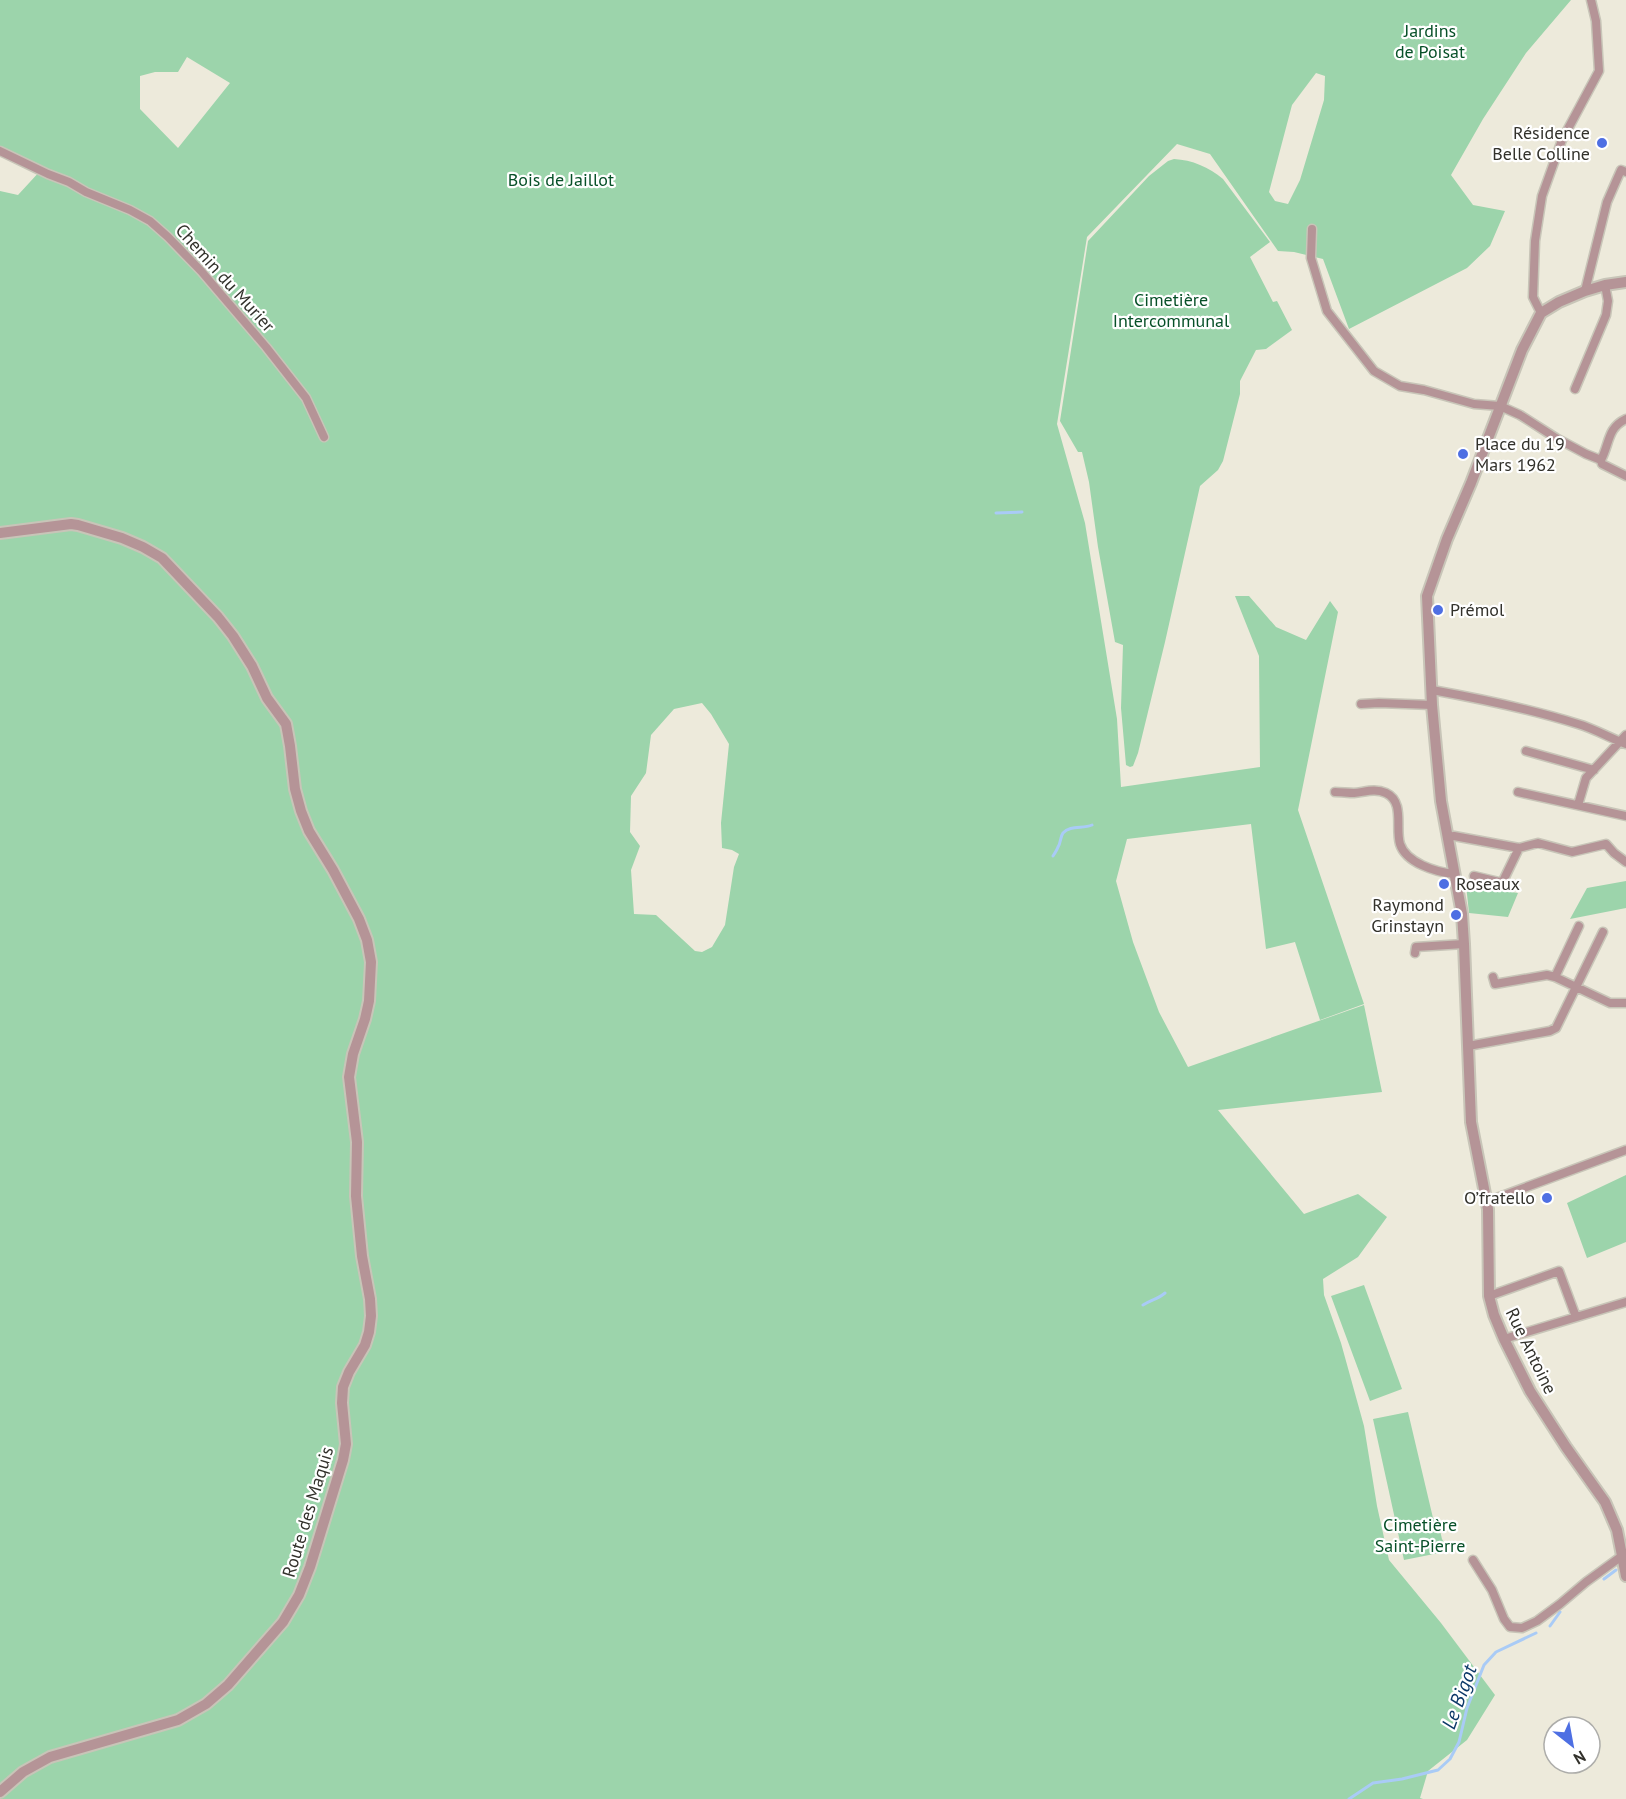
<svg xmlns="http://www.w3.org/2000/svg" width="1626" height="1799" font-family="'PT Sans',sans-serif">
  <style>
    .green { fill: #9cd4ab; fill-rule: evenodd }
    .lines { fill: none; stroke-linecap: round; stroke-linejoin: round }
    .stream { stroke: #a9cbf6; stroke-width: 3 }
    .minor-casing { stroke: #c8c5b8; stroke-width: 11 }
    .tertiary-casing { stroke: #c8c5b8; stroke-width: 14 }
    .minor { stroke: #b59497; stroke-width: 8 }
    .tertiary { stroke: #b59497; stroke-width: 10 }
    .poi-dot { fill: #4e6fe3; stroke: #fff; stroke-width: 2 }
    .labels { text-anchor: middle; stroke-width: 4.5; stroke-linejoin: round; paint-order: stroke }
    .park-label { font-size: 18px; fill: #075028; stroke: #fff }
    .poi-label { font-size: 18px; fill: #32312b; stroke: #fff; text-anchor: end }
    .street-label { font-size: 18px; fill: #32312b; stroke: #fff }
    .water-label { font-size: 20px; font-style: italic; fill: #0d3968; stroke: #fff }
  </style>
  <rect width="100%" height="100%" fill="#edeadb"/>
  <path class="green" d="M0,0H1571L1526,53L1483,119L1451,175L1473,205L1505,211L1490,246L1467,268L1349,329L1323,259L1294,252L1278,251L1210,154L1177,144L1087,237L1057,424L1085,523L1117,719L1121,787L1260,767L1259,656L1235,596H1249L1276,627L1306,640L1330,601L1338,612L1298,810L1364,1004L1320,1020L1295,942L1266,949L1251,824L1127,839L1116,881L1133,942L1159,1012L1188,1067L1364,1005L1382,1092L1218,1110L1304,1214L1358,1194L1387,1217L1358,1257L1323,1279L1324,1295L1341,1343L1364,1426L1377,1506L1389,1560L1441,1623L1495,1695L1467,1740L1428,1771L1420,1798L1423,1799H0V191L18,195L41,170L0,149ZM187,57L230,83L178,148L140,109V76L155,72H178ZM1316,73L1325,76L1324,100L1300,180L1288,204L1275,201L1269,192L1292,105ZM702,703L711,714L729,744L721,823L722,848L732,850L739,854L734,867L725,925L712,947L702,952L695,951L656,915L634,914L631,870L640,846L630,832L631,796L646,773L651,735L674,709Z
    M1174,159C1192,160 1209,167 1223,179L1270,242L1250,257L1273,302L1277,301L1292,330L1266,349L1256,350L1240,381V394L1223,461L1218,470L1200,486L1165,642L1138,753L1133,766L1130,767L1126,765L1121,708L1123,645L1115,642L1098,547L1089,482L1082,452H1078L1060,421L1088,241L1149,176L1168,161Z
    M1626,881V908L1570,919L1587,888Z
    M1466,885L1518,893L1508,917L1469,913Z
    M1626,1175V1242L1587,1258L1567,1203Z
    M1364,1285L1402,1389L1370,1401L1331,1296Z
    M1408,1412L1433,1518H1437L1442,1539L1449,1551L1404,1560L1373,1419Z"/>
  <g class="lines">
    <path class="stream" d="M996,513L1022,512
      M1053,856C1055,853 1057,850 1058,847C1061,843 1060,837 1063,833C1070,825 1083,829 1092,825
      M1143,1305C1151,1300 1158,1299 1165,1293
      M1604,1579L1616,1570
      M1550,1626L1560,1612
      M1349,1799L1373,1783L1402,1779L1438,1770L1450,1759L1459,1742L1467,1708L1484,1665L1496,1652L1536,1633"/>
    <defs>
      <path id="minor" d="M0,151L48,174L69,182L86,192L130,210L150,221L168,237L201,271L266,347L306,398L324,437
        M1312,229L1311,258L1327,311L1374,371L1400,386L1424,390L1474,404L1500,406L1520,415L1556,438L1586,454L1601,460L1602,464L1626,476
        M1585,291L1607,202L1621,170L1626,172
        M1541,313L1533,297L1535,241L1542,196L1562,140L1599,71L1596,21L1591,0
        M1575,389L1606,315L1608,301L1605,285
        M1601,460C1610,443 1607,428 1626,419
        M1432,690C1482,699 1530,709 1578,724C1595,729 1610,738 1626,744
        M1361,704L1379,703L1432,705
        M1526,751L1594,770
        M1335,792C1341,792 1348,793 1354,793C1365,792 1375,788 1386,793C1405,802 1395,828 1400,844C1406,863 1436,872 1454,874
        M1518,792L1626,816
        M1578,805L1586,778L1626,735
        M1447,837L1454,836L1519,848L1538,843L1572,852L1606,844L1614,853L1626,862
        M1474,876L1499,882L1503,881L1519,848
        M1415,953L1416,947L1464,944
        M1493,977L1495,984L1547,975L1555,977L1610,1003H1626
        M1555,977L1579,926
        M1468,1046L1550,1031L1556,1028L1603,932
        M1486,1202L1626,1150
        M1489,1296L1559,1271L1576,1317
        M1504,1339L1626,1302
        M1473,1560L1492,1590L1504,1619L1510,1627L1522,1628L1537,1621L1560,1604L1586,1582L1626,1553"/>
      <path id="tertiary" d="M1626,282L1605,285L1585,291L1559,302L1541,313L1522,350L1471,483L1447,539L1427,596L1432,705L1441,801L1462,914L1464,944L1471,1122L1488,1209L1489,1296L1494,1315L1504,1339L1530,1391L1566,1447L1605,1502L1617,1530L1626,1576
        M0,533L71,524L78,525L122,538L143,547L162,558L218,617L233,636L252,666L267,698L286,724L290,746L295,789L301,811L309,831L333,870L359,919L367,940L371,962L369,1001L365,1019L353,1054L349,1077L357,1142L356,1196L362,1256L370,1299L371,1316L369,1332L365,1345L349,1372L343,1387L342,1403L346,1444L343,1460L310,1567L299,1595L283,1622L228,1685L206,1704L178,1720L50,1757L23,1772L0,1792"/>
    </defs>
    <use href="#minor" class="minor-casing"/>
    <use href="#tertiary" class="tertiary-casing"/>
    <use href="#minor" class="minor"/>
    <use href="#tertiary" class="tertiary"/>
  </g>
  <g class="poi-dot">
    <circle cx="1602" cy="143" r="6"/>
    <circle cx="1463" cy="454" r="6"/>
    <circle cx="1438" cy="610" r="6"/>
    <circle cx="1444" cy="884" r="6"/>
    <circle cx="1456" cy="915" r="6"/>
    <circle cx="1547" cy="1198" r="6"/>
  </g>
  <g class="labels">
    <g class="park-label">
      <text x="1430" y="37">Jardins<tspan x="1430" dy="21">de Poisat</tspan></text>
      <text x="561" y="186">Bois de Jaillot</text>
      <text x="1171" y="306">Cimetière<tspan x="1171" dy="21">Intercommunal</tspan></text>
      <text x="1420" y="1531">Cimetière<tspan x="1420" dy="21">Saint-Pierre</tspan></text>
    </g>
    <g class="poi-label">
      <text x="1590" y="139">Résidence<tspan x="1590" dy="21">Belle Colline</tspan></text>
      <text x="1475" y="450" text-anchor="start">Place du 19<tspan x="1475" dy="21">Mars 1962</tspan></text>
      <text x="1450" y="616" text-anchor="start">Prémol</text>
      <text x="1456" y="890" text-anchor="start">Roseaux</text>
      <text x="1444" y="911">Raymond<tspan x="1444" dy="21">Grinstayn</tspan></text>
      <text x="1535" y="1204">O’fratello</text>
    </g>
    <g class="street-label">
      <text transform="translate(225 278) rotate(48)" y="6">Chemin du Murier</text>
      <text transform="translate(1531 1351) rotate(64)" y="6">Rue Antoine</text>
      <text transform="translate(308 1512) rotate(-73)" y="6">Route des Maquis</text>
    </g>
    <g class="water-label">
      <text transform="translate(1459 1697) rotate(-70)" y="7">Le Bigot</text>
    </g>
  </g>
  <g transform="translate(1572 1745) rotate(149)"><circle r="28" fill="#ffffff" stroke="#adadaa" stroke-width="1.5"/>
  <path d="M0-4.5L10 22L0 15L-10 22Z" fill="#4e6fe3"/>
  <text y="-9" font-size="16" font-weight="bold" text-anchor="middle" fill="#32312b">N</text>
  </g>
</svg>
